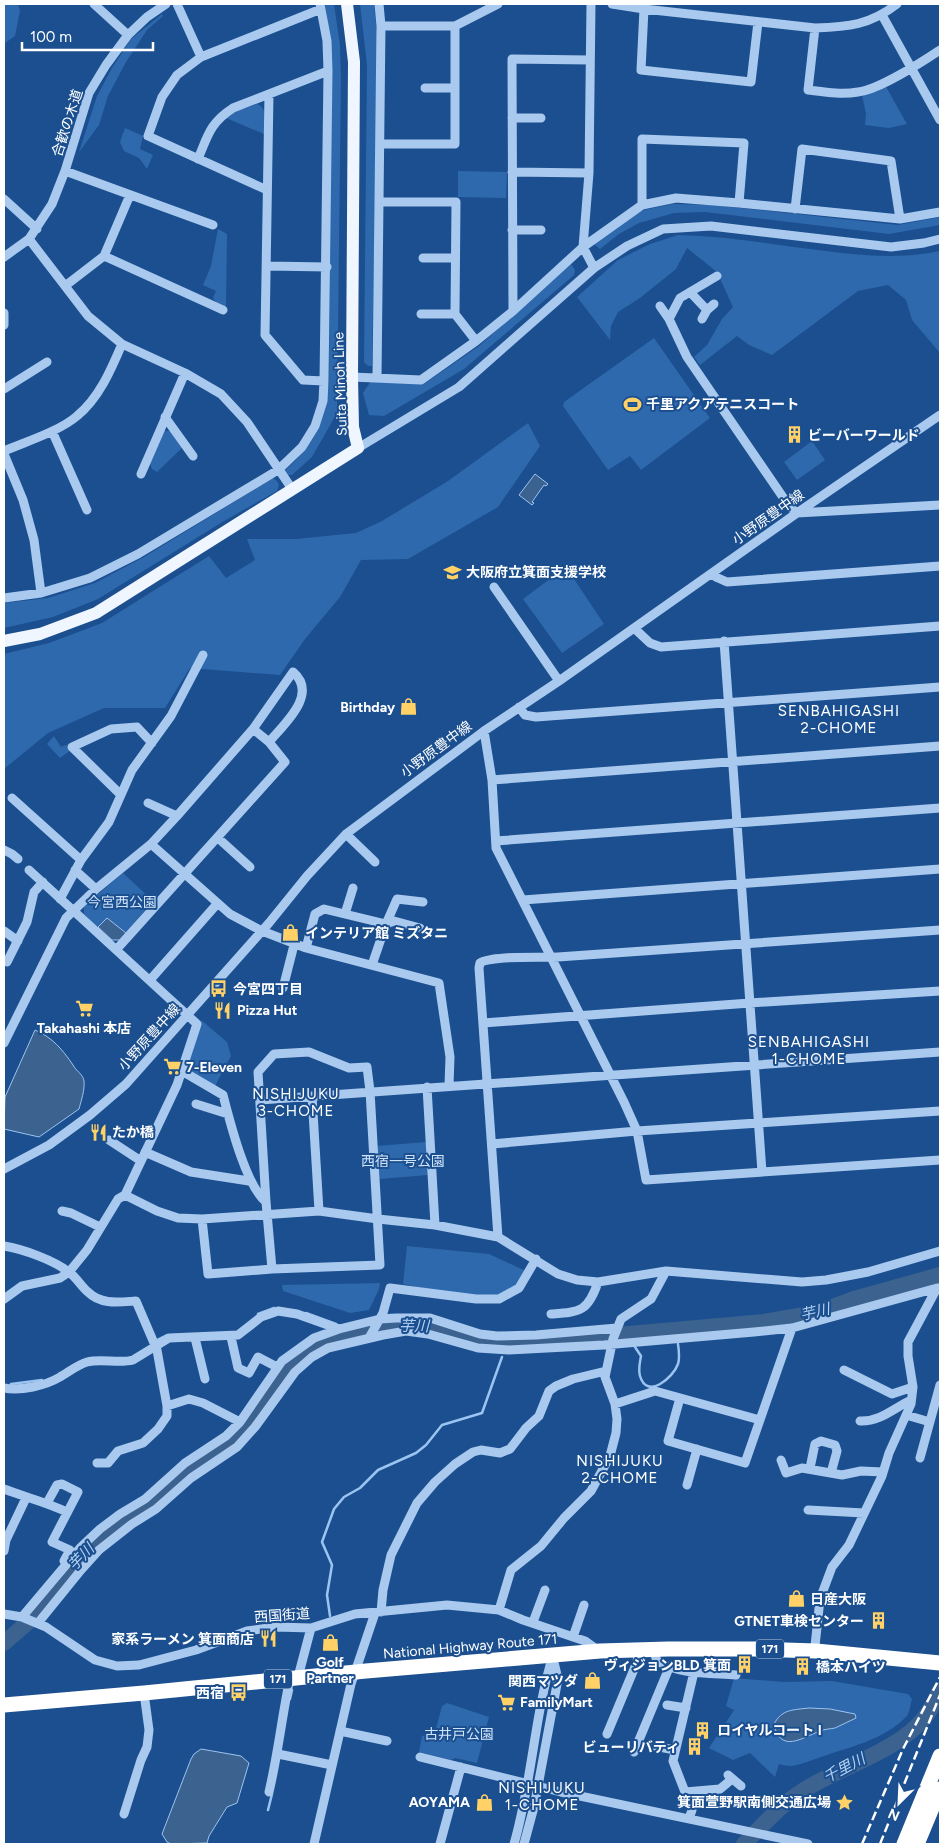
<svg xmlns="http://www.w3.org/2000/svg" width="944" height="1848" font-family="Figtree,'Noto Sans JP',sans-serif">
  <style>
    .green { fill: #2e69ad }
    .water { fill: #3c6290; stroke: #9cc4f0 }
    .lines { fill: none; stroke-linecap: round; stroke-linejoin: round }
    .stream { stroke: #9cc4f0; stroke-width: 2.5 }
    .river { stroke: #3c6290; stroke-width: 16 }
    .minor { stroke: #a9c9ee; stroke-width: 9 }
    .major { stroke: #f0f6ff; stroke-width: 12 }
    .highway { stroke: #fff; stroke-width: 15 }
    .rail { stroke: #fff; stroke-width: 2.5; stroke-dasharray: 9 4; stroke-linecap: butt }
    .labels { text-anchor: middle; stroke-width: 4; stroke-linejoin: round; paint-order: stroke }
    .shield { fill: #1b4f8f; stroke: #bbcadd; stroke-width: 1 }
    .shield-label { font-size: 12px; font-weight: bold; fill: #fff }
    .street-label { font-size: 14px; fill: #fff; stroke: #1b4f8f }
    .poi-label { font-size: 14px; font-weight: bold; fill: #fff; stroke: #1b4f8f; text-anchor: start }
    .park-label { font-size: 14px; fill: #cfe3fa; stroke: #1b4f8f }
    .neighbourhood-label { font-size: 15px; letter-spacing: 1px; fill: #fff; stroke: #1b4f8f }
    .water-label { font-size: 15px; font-style: italic; fill: #b5d3f5; stroke: #1b4f8f }
  </style>
  <rect width="100%" height="100%" fill="#1b4f8f"/>
  <path class="green" d="M4,4H18L20,11L15,36L5,43L4,48Z
    M325,4H334L340,45L341,78L337,413L312,457L292,475H286L285,470C314,447 325,416 329,380L331,70L330,41Z
    M360,4H374L378,44L372,366H368L364,362L367,65Z
    M162,14L163,16L147,30L126,62L108,96L99,125L79,152L97,96L112,68L131,39Z
    M885,85L907,124L889,128L865,125L866,114L862,95Z
    M257,104C269,108 264,124 264,134L226,118L234,112Z
    M125,128L143,136L140,149L153,155L147,169L139,158L124,151L120,142Z
    M458,171L507,172L506,198L458,197Z
    M673,204L713,205L898,225L940,217V225L889,234L705,212L674,213L639,223L619,234L600,249L594,244L623,221L644,210Z
    M218,229L227,234L226,307L216,302L213,298L216,291L203,285L211,266Z
    M678,235C727,236 777,245 826,251C864,256 903,259 940,251V353L912,320L906,300L888,285L858,291L772,355L749,345L737,336L700,365L694,357L707,345L722,319L733,307L717,272L687,248L676,269L640,298L618,312L611,326L610,340L577,297L618,260L650,244Z
    M571,264L575,270L574,275L464,369L384,416L369,415L363,393L371,381L424,384L479,346Z
    M654,338L710,418L641,470L630,456L608,470L563,406L564,402Z
    M528,423L540,446L498,507L408,559L361,560L340,597L305,639L280,675L190,668L165,708H104L48,733L4,769V654L49,643L102,623L209,556L226,578L255,560L247,539H296L356,533L382,521L448,481Z
    M164,431H170L182,448L157,472L152,469L150,463Z
    M812,441L825,460L797,480L784,462Z
    M273,478L277,481L279,485L277,491L224,521L98,599L53,617L4,628V603L48,598L95,583L144,557Z
    M566,567L604,624L562,653L523,599Z
    M54,736L61,747L66,745L71,750L60,758L47,744Z
    M123,873L153,901L126,933L107,918L97,927L84,914V906Z
    M201,1020L227,1042L231,1056L215,1086L186,1068L198,1034Z
    M426,1142L428,1175L380,1179L377,1146Z
    M407,1246L489,1254L528,1272C521,1284 514,1294 500,1298C482,1304 424,1288 403,1284Z
    M380,1283L379,1289L369,1310L350,1313L283,1291L282,1285Z
    M734,1678L784,1682L832,1681L908,1694L912,1699C910,1705 910,1713 906,1717C883,1740 850,1747 821,1757C812,1760 800,1765 791,1766C787,1766 783,1765 779,1764L775,1777L750,1753L733,1760L709,1748L734,1710L726,1706Z
    M447,1703L489,1717L477,1763L455,1758L451,1760L419,1752L422,1736L426,1735L434,1736L442,1706Z"/>
  <path class="water" d="M535,474L548,484L546,486L544,485L532,502L534,503L532,505L519,495Z
    M107,918L126,933L120,940H112L98,927Z
    M35,1030C53,1038 62,1049 73,1065C76,1071 83,1074 84,1081C85,1090 81,1101 79,1109L39,1137L4,1129L5,1097Z
    M809,1708L830,1709L855,1714L856,1718C849,1721 842,1725 835,1728C830,1729 825,1729 820,1731C802,1738 780,1754 774,1724C782,1709 793,1710 809,1708Z
    M201,1749L241,1756L249,1763L237,1803L227,1807L209,1836L207,1843L171,1844L167,1842L162,1834L191,1759L194,1754Z"/>
  <g class="lines">
    <path class="stream" d="M306,1313L336,1324
      M258,1314L274,1308
      M678,1329V1334
      M623,1334L624,1336
      M157,1340L167,1335
      M635,1347L641,1356C640,1362 638,1369 640,1376C647,1400 673,1378 678,1364C680,1358 679,1351 678,1344
      M11,1384L42,1380
      M330,1616L327,1595L332,1565L322,1542L334,1509L344,1497L360,1488L378,1470L416,1453L426,1445L442,1425L482,1413L502,1357
      M290,1699L292,1690
      M268,1810L272,1794"/>
    <path class="river" d="M4,1643L27,1623L65,1574L98,1539L125,1518L147,1505L183,1472L231,1440L246,1424L286,1368L313,1346L334,1337L379,1326L404,1323L432,1325L475,1338L507,1342L618,1335L764,1322L816,1313L854,1299L940,1275
      M744,1844C763,1825 780,1805 804,1790C840,1767 899,1751 925,1717C931,1709 936,1699 940,1690"/>
    <path class="minor" d="M94,4L128,35
      M177,4L201,57
      M591,4L589,173L583,247L594,268
      M612,4L644,9L815,28C848,27 870,25 897,4
      M644,9L641,70L751,82L758,22
      M882,15L940,120
      M381,26H455L498,4
      M815,28L808,90C824,92 841,95 858,92C878,90 922,62 940,50
      M425,88H455
      M269,94L265,335L303,380L324,381
      M512,118H541
      M380,144H455V26
      M198,159C208,135 210,123 233,108L328,71
      M65,171L213,225
      M512,172L589,173
      M267,190L148,136L162,97L177,75L201,57L321,9
      M4,199L37,229
      M380,202H456L455,314L476,341
      M642,205V139L744,143L739,203
      M795,209L802,149L891,161L900,219
      M512,230H541
      M29,239L88,316L122,344L185,373L221,394L247,422L292,489
      M104,256L223,310
      M4,257L29,239L52,204L65,171L89,93L106,65L128,35L147,17L166,4
      M423,258H455
      M268,266L327,267
      M717,276L680,298L669,319L687,357L789,506L797,513L940,505
      M65,286L104,256L130,195
      M690,292L707,310
      M660,306L669,319
      M513,311L512,59L590,60
      M4,313V325
      M421,314H455
      M702,319L707,310L714,304
      M352,377L421,380L476,341L513,311L583,247L642,205L676,198L739,203L900,219L940,212
      M377,378L381,26L379,4
      M4,389L47,362
      M165,417L193,456
      M52,431L87,510
      M358,448L459,387L594,268L627,246L663,229L711,226L891,247L924,243L940,239
      M4,451C25,442 60,431 77,416C99,398 111,370 122,344
      M4,454L23,500L34,540L41,593
      M141,474L185,373
      M711,574L718,578L727,582L940,566
      M494,587L559,681
      M4,598L41,593L90,578L138,554L278,470L302,447L315,426L323,401L324,381L328,71L327,41L320,4
      M634,628L650,643L661,647L940,626
      M724,641L762,1172
      M519,707L525,715L536,717L940,687
      M484,731L492,780L496,848L624,1102L637,1131L646,1180L940,1160
      M492,780L940,746
      M121,795L72,747L111,729L137,727L152,743
      M12,798L81,860
      M148,803L177,816
      M346,834L375,862
      M218,838L250,867
      M496,841L940,808
      M151,844L230,914L262,931L306,948L439,983L450,1057L449,1085
      M4,850L12,854L18,859
      M75,870L96,889
      M60,899L81,860L109,822L132,770L171,716L203,655
      M523,900L940,869
      M345,914L353,888
      M940,930L558,957C542,958 491,955 480,963L479,968L498,1237L558,1274L577,1280L598,1282L666,1271L802,1282L826,1280L868,1272L940,1251
      M4,931L18,941
      M306,948L315,914L324,909L386,924L394,921L420,928
      M116,950L285,762L269,742L253,729
      M7,962L27,922L34,892L43,882
      M372,965L386,924L397,899L423,902
      M150,980L217,904
      M283,988L294,945
      M483,1023L750,1003L940,991
      M4,1043L66,918L96,889L151,844L177,816L253,729L293,672C319,694 284,724 269,742
      M182,1071L223,1095C230,1122 246,1186 266,1202
      M427,1087L435,1225
      M312,1096L319,1211
      M260,1100C487,1082 714,1068 940,1052
      M196,1104L228,1114
      M109,1140L141,1161
      M492,1144L637,1131L940,1111
      M145,1152L191,1172L249,1181
      M4,1169L49,1145L90,1115L126,1084L269,923L307,876L346,834L484,731L559,681L797,513L940,415
      M125,1195L157,1211L178,1218L202,1219L319,1211L378,1219L435,1225L498,1237
      M62,1211L71,1213L100,1227
      M202,1219L208,1274L272,1269L380,1265L370,1091L367,1067L349,1068L309,1052L274,1054L258,1072L266,1202L272,1269
      M4,1246C23,1249 53,1260 69,1272C76,1277 81,1286 88,1292C101,1305 119,1302 136,1301L157,1350L167,1406V1416L158,1429L143,1443L118,1451L108,1463H97
      M4,1299L22,1286L60,1278L69,1272L87,1250L118,1199L125,1195L177,1085L197,1024L29,870
      M551,1314C580,1312 588,1312 598,1282
      M231,1337L238,1368L249,1373L258,1357L277,1367
      M195,1338L205,1379
      M369,1338L383,1313L390,1288L476,1299H499L519,1288L536,1259
      M844,1370L892,1394L913,1387
      M4,1388C21,1391 45,1386 60,1377C69,1372 77,1365 87,1362C102,1358 118,1364 133,1360L169,1338L238,1335L261,1317L278,1311L297,1314L339,1329
      M680,1398L668,1441L745,1463L792,1328
      M615,1404L655,1391L760,1420
      M167,1406L189,1399L203,1403L240,1422
      M906,1415L930,1422
      M860,1421C880,1422 894,1408 911,1400
      M920,1458L940,1385
      M781,1460L786,1473L802,1468L842,1475L861,1471L883,1472
      M810,1468L815,1444L821,1441L835,1445L837,1451L831,1473
      M687,1485L697,1449
      M4,1489C25,1497 46,1502 67,1512
      M47,1503L57,1485L62,1484L78,1492L52,1542L70,1550L64,1561
      M808,1510L864,1513
      M4,1551L6,1540L26,1498
      M499,1610L511,1570L541,1546L564,1518L591,1491L610,1456L616,1433L617,1419L615,1404L605,1377L613,1339L621,1319L651,1299L666,1271
      M381,1612L383,1590L391,1555L417,1503L435,1482L455,1464L473,1452L481,1450L500,1453L510,1449L526,1428L539,1416L549,1391L556,1386L573,1379L606,1371
      M4,1614L22,1617L46,1627L95,1660L117,1666L139,1665L196,1650L247,1631L276,1627L311,1628L355,1614L447,1605L499,1610L523,1620L585,1641L599,1651
      M22,1617L81,1547L100,1529L120,1514L145,1499L185,1463L226,1436L240,1422L282,1361L314,1338L339,1329L380,1319L396,1318H430L480,1334L497,1336L536,1335L617,1328
      M533,1622L545,1590
      M38,1623L81,1570L99,1550L132,1524L156,1509L191,1478L237,1447L255,1427L295,1372L312,1357L328,1348L383,1335L406,1331L428,1334L478,1348L509,1350L604,1345L754,1332L792,1328L937,1288
      M573,1637L584,1605
      M653,1649L657,1661C680,1675 709,1673 736,1675
      M816,1651L815,1646L820,1599L832,1567L849,1545L882,1476L889,1453L911,1404L913,1387L908,1356V1342L937,1288H939
      M298,1677L311,1628
      M667,1705L686,1708
      M340,1731L387,1741
      M607,1734L637,1662L639,1650
      M654,1746L675,1750
      M634,1752L669,1668
      M278,1754L332,1765
      M420,1757L561,1792L808,1844
      M728,1775L741,1786
      M269,1792C278,1754 282,1716 290,1678
      M685,1792L720,1789L732,1779
      M124,1814L141,1760L147,1747L149,1730L144,1693
      M689,1819L692,1810L673,1761L694,1672
      M314,1844L351,1684L375,1613
      M440,1844L461,1767
      M514,1844C532,1782 534,1717 553,1655
      M524,1844L534,1807L558,1679L553,1658"/>
    <path class="major" d="M4,641L40,634L96,613L358,448L353,427L352,377L354,62L347,4"/>
    <path class="highway" d="M4,1705L144,1693L366,1671L600,1651L668,1649H757L816,1651L940,1663
      M904,1844L940,1756
      M917,1844L940,1789"/>
    <path class="rail" d="M862,1844L903,1749L940,1677
      M880,1844L940,1695"/>
  </g>
  <defs>
    <symbol id="stadium-bare" viewBox="-9 -9 18 18"><path d="M0-5a6.5 5 0 1 0 0 10a6.5 5 0 1 0 0-10ZM-3.5-1.8h7v3.6h-7Z" fill="#ffd166" stroke="#1b4f8f" stroke-width="2.5" paint-order="stroke"/></symbol>
    <symbol id="building-bare" viewBox="-9 -9 18 18"><path d="M-4-6H4V6H1V3H-1V6H-4ZM-2.5-4.3h1.7v1.8h-1.7ZM.8-4.3h1.7v1.8H.8ZM-2.5-1h1.7V.8h-1.7ZM.8-1h1.7V.8H.8Z" fill="#ffd166" stroke="#1b4f8f" stroke-width="2.5" paint-order="stroke"/></symbol>
    <symbol id="school-bare" viewBox="-9 -9 18 18"><path d="M0-5L7-2L0 1L-7-2ZM-4 1L0 2.5L4 1V4Q0 6-4 4Z" fill="#ffd166" stroke="#1b4f8f" stroke-width="2.5" paint-order="stroke"/></symbol>
    <symbol id="shop-bare" viewBox="-9 -9 18 18"><path d="M-5-2.5h2.3a2.7 3.5 0 0 1 5.4 0H5L5.5 6h-11ZM-1.5-2.5h3a1.5 2.3 0 0 0-3 0Z" fill="#ffd166" stroke="#1b4f8f" stroke-width="2.5" paint-order="stroke"/></symbol>
    <symbol id="bus-bare" viewBox="-9 -9 18 18"><path d="M-5-6H5V4H4V6H2V4H-2V6H-4V4H-5ZM-3.5-4V0h7V-4ZM-3.5 1.2v1.5H-2V1.2ZM2 1.2v1.5H3.5V1.2Z" fill="#ffd166" stroke="#1b4f8f" stroke-width="2.5" paint-order="stroke"/></symbol>
    <symbol id="supermarket-bare" viewBox="-9 -9 18 18"><path d="M-6-5.5h2.5l.6 2H6L4.5 2H-2.5L-4.4-4H-6ZM-1.5 3.2a1.3 1.3 0 1 0 .1 0ZM3 3.2a1.3 1.3 0 1 0 .1 0Z" fill="#ffd166" stroke="#1b4f8f" stroke-width="2.5" paint-order="stroke"/></symbol>
    <symbol id="restaurant-bare" viewBox="-9 -9 18 18"><path d="M-5-6h1v4h1v-4h1v4h1v-4h1v5L-1.5 .5V6h-2V.5L-5-1ZM5-6V6H3V1.5H1.5Q1.5-4 5-6Z" fill="#ffd166" stroke="#1b4f8f" stroke-width="2.5" paint-order="stroke"/></symbol>
    <symbol id="sight-bare" viewBox="-9 -9 18 18"><path d="M0-6L1.8-2.2L6-1.7L2.9 1.2L3.7 5.4L0 3.3L-3.7 5.4L-2.9 1.2L-6-1.7L-1.8-2.2Z" fill="#ffd166" stroke="#1b4f8f" stroke-width="2.5" paint-order="stroke"/></symbol>
  </defs>
  <g fill-rule="evenodd">
    <use href="#stadium-bare" x="620" y="392" width="25" height="25"/>
    <use href="#building-bare" x="782" y="422" width="25" height="25"/>
    <use href="#school-bare" x="440" y="560" width="25" height="25"/>
    <use href="#shop-bare" x="396" y="694" width="25" height="25"/>
    <use href="#shop-bare" x="278" y="920" width="25" height="25"/>
    <use href="#bus-bare" x="206" y="976" width="25" height="25"/>
    <use href="#supermarket-bare" x="72" y="996" width="25" height="25"/>
    <use href="#restaurant-bare" x="210" y="998" width="25" height="25"/>
    <use href="#supermarket-bare" x="160" y="1054" width="25" height="25"/>
    <use href="#restaurant-bare" x="86" y="1120" width="25" height="25"/>
    <use href="#shop-bare" x="784" y="1586" width="25" height="25"/>
    <use href="#building-bare" x="866" y="1608" width="25" height="25"/>
    <use href="#restaurant-bare" x="256" y="1626" width="25" height="25"/>
    <use href="#shop-bare" x="318" y="1630" width="25" height="25"/>
    <use href="#building-bare" x="732" y="1652" width="25" height="25"/>
    <use href="#building-bare" x="790" y="1654" width="25" height="25"/>
    <use href="#shop-bare" x="580" y="1668" width="25" height="25"/>
    <use href="#bus-bare" x="226" y="1680" width="25" height="25"/>
    <use href="#supermarket-bare" x="494" y="1690" width="25" height="25"/>
    <use href="#building-bare" x="690" y="1718" width="25" height="25"/>
    <use href="#building-bare" x="682" y="1734" width="25" height="25"/>
    <use href="#shop-bare" x="472" y="1790" width="25" height="25"/>
    <use href="#sight-bare" x="832" y="1790" width="25" height="25"/>
  </g>
  <g class="labels">
    <g class="shield">
      <rect x="756" y="1639.5" width="28" height="19" rx="4"/>
      <rect x="264" y="1669.5" width="28" height="19" rx="4"/>
    </g>
    <g class="shield-label">
      <text x="770" y="1653">171</text>
      <text x="278" y="1683">171</text>
    </g>
    <g class="street-label">
      <text transform="translate(67 123) rotate(-72)" y="5">合歓の木道</text>
      <text transform="translate(340 384) rotate(-92)" y="5">Suita Minoh Line</text>
      <text transform="translate(768 517) rotate(-35)" y="5">小野原豊中線</text>
      <text transform="translate(436 749) rotate(-36)" y="5">小野原豊中線</text>
      <text transform="translate(149 1037) rotate(-48)" y="5">小野原豊中線</text>
      <text transform="translate(282 1615) rotate(-4)" y="5">西国街道</text>
      <text transform="translate(470 1646) rotate(-5)" y="5">National Highway Route 171</text>
    </g>
    <g class="poi-label">
      <text x="646" y="409">千里アクアテニスコート</text>
      <text x="808" y="440">ビーバーワールド</text>
      <text x="466" y="577">大阪府立箕面支援学校</text>
      <text x="395" y="712" text-anchor="end">Birthday</text>
      <text x="305" y="938">インテリア館 ミズタニ</text>
      <text x="233" y="994">今宮四丁目</text>
      <text x="237" y="1015">Pizza Hut</text>
      <text x="84" y="1033" text-anchor="middle">Takahashi 本店</text>
      <text x="186" y="1072">7-Eleven</text>
      <text x="112" y="1137">たか橋</text>
      <text x="810" y="1604">日産大阪</text>
      <text x="864" y="1626" text-anchor="end">GTNET車検センター</text>
      <text x="254" y="1644" text-anchor="end">家系ラーメン 箕面商店</text>
      <text x="330" y="1667" text-anchor="middle">Golf<tspan x="330" dy="16">Partner</tspan></text>
      <text x="731" y="1670" text-anchor="end">ヴィジョンBLD 箕面</text>
      <text x="816" y="1672">橋本ハイツ</text>
      <text x="578" y="1686" text-anchor="end">関西マツダ</text>
      <text x="224" y="1698" text-anchor="end">西宿</text>
      <text x="520" y="1707">FamilyMart</text>
      <text x="717" y="1735">ロイヤルコート I</text>
      <text x="680" y="1752" text-anchor="end">ビューリバティ</text>
      <text x="470" y="1807" text-anchor="end">AOYAMA</text>
      <text x="831" y="1807" text-anchor="end">箕面萱野駅南側交通広場</text>
    </g>
    <g class="park-label">
      <text x="122" y="907">今宮西公園</text>
      <text x="403" y="1166">西宿一号公園</text>
      <text x="459" y="1739">古井戸公園</text>
    </g>
    <g class="neighbourhood-label">
      <text x="839" y="716">SENBAHIGASHI<tspan x="839" dy="17">2-CHOME</tspan></text>
      <text x="809" y="1047">SENBAHIGASHI<tspan x="809" dy="17">1-CHOME</tspan></text>
      <text x="296" y="1099">NISHIJUKU<tspan x="296" dy="17">3-CHOME</tspan></text>
      <text x="620" y="1466">NISHIJUKU<tspan x="620" dy="17">2-CHOME</tspan></text>
      <text x="542" y="1793">NISHIJUKU<tspan x="542" dy="17">1-CHOME</tspan></text>
    </g>
    <g class="water-label">
      <text transform="translate(815 1312) rotate(-13)" y="5">芋川</text>
      <text transform="translate(414 1326) rotate(1)" y="5">芋川</text>
      <text transform="translate(81 1557) rotate(-46)" y="5">芋川</text>
      <text transform="translate(844 1768) rotate(-28)" y="5">千里川</text>
    </g>
  </g>
  <rect width="944" height="1848" fill="none" stroke="#ffffff" stroke-width="10"/>
  <g transform="translate(899 1803) rotate(204)" stroke="#1b4f8f" stroke-width="4" paint-order="stroke">
  <path d="M0-4L9 19L0 12L-9 19Z" fill="#ffffff"/>
  <text y="-8" font-size="14" font-weight="bold" text-anchor="middle" fill="#ffffff">N</text>
  </g>
  <path d="M22 42v8h131v-8" fill="none" stroke="#ffffff" stroke-width="2.5"/>
  <text x="30" y="42" font-size="15" fill="#ffffff" stroke="#1b4f8f" stroke-width="4" paint-order="stroke">100 m</text>
</svg>
